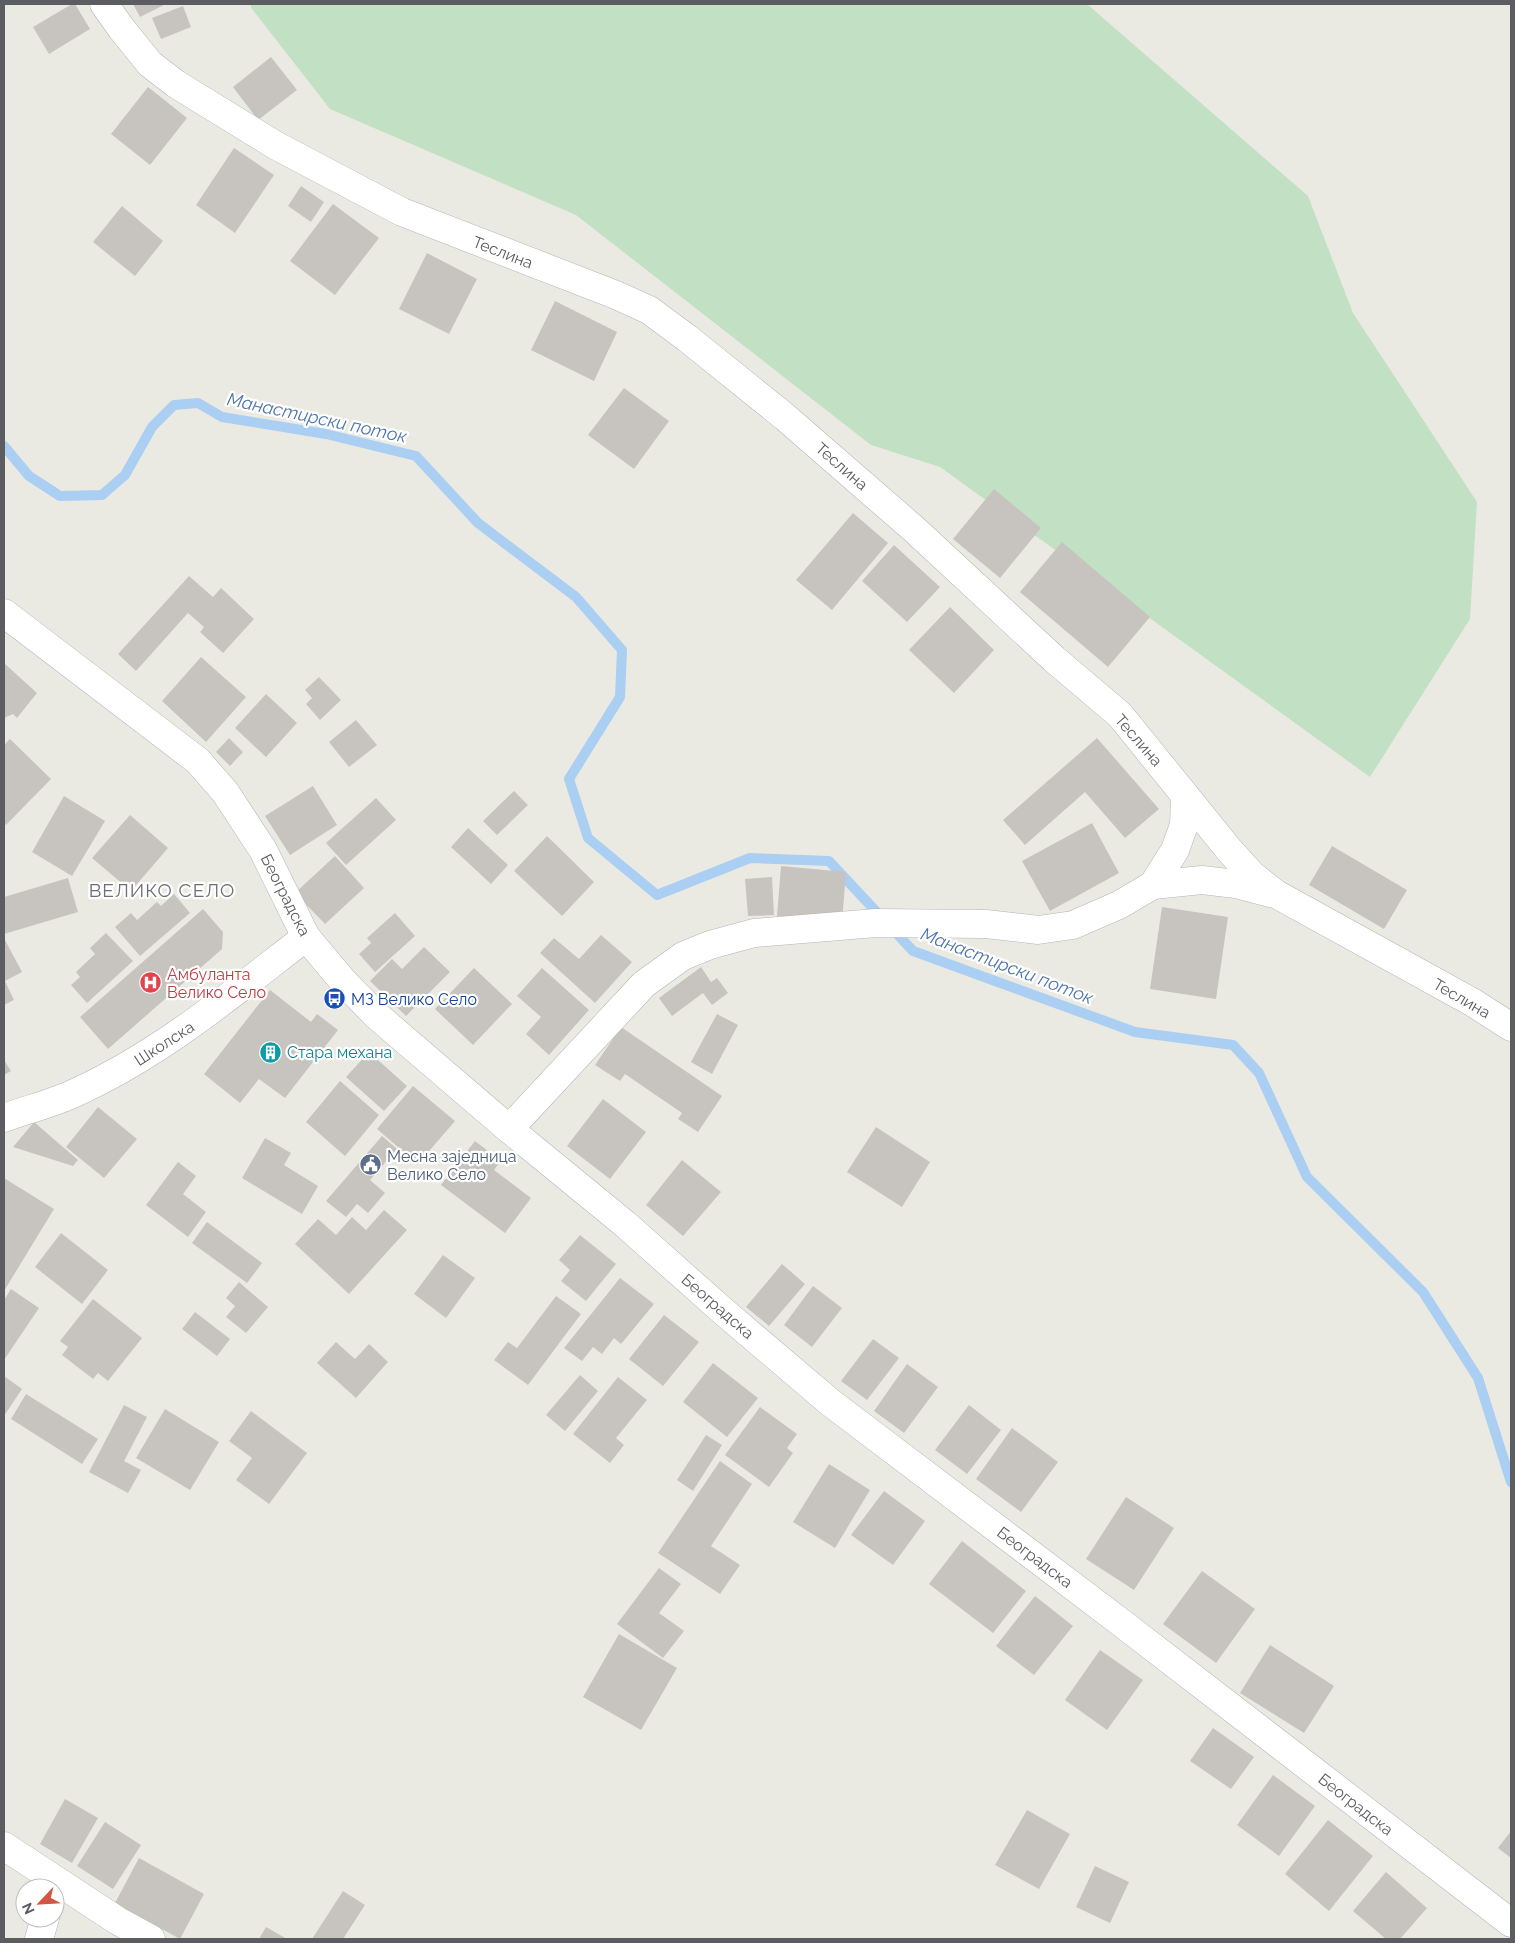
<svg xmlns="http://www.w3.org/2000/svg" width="1515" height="1943" font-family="Raleway,sans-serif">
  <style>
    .green { fill: #c2e0c3 }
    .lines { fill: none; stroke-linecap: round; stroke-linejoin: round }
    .stream { stroke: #aacff3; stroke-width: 10 }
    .building { fill: #c7c4bf }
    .street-casing { stroke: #b3b4b8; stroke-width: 29 }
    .secondary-casing { stroke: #b2b4b8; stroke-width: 29 }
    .street { stroke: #fff; stroke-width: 28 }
    .secondary { stroke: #fff; stroke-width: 28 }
    .labels { text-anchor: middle; stroke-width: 4.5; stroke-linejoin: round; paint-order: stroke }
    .street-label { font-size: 16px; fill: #5b5d61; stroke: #fff }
    .health-label { font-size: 16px; fill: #be3a42; stroke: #fff; text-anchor: start }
    .transit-label { font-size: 16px; fill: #164399; stroke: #fff; text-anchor: start }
    .culture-label { font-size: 16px; fill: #0d838f; stroke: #fff; text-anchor: start }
    .service-label { font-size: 16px; fill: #4e5e75; stroke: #fff; text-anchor: start }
    .water-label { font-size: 18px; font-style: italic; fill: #4e75ab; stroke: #fff }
    .quarter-label { font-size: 19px; letter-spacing: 1px; fill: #6c6f73; stroke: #fff }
  </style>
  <rect width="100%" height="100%" fill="#ebeae2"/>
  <path class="green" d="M250,4H1087L1308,196L1353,313L1477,502L1470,619L1370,777L940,467L871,445L576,215L330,109L252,9Z"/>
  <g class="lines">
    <path class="stream" d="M4,446L29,476L60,496L102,495L125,475L152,427L174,405L198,403L222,417L326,434L416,456L478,523L576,597L622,650L620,697L569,779L588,838L657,895L750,858L829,861L913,951L1135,1032L1233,1045L1259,1073L1307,1177L1423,1292L1478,1378L1511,1482"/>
  </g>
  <path class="building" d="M72,4H75L90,29L49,54L33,27Z
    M133,4H166L140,17Z
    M183,6L191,27L161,39L152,18Z
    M271,57L297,90L258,120L233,87Z
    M148,87L187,118L150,165L111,134Z
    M234,148L274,175L235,233L196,205Z
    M301,186L324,202L311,222L288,206Z
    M333,204L379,238L335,295L290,261Z
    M122,206L163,241L135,276L93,242Z
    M427,253L477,279L449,334L399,309Z
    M555,301L617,332L594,381L531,350Z
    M624,388L669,421L634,469L588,435Z
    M994,489L1041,528L1000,578L953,539Z
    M853,513L888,543L832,610L796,580Z
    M1062,542L1150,617L1108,667L1020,592Z
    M894,545L940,587L907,622L862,581Z
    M189,576L213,597L221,588L254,619L223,653L200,632L204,627L188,613L136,671L118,654Z
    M950,607L994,650L954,693L909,650Z
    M201,657L246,697L206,742L162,701Z
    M4,663L37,693L17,718L13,714L4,718Z
    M319,677L341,700L320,720L306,704L312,698L305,690Z
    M266,694L297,723L266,757L235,728Z
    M356,720L377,745L349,767L329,742Z
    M229,738L243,752L230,766L216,752Z
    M1097,738L1159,809L1125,838L1085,792L1025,845L1003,820Z
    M10,739L51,779L6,825L4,823V745Z
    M313,786L337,825L290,855L265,816Z
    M514,791L528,805L497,835L483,821Z
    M64,796L105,821L72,876L32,852Z
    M376,798L396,820L346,865L326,843Z
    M130,815L168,848L131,891L92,858Z
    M1092,823L1119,873L1050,911L1022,861Z
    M468,828L508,865L491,884L451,847Z
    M547,836L594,882L562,916L514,871Z
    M1332,846L1407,890L1384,929L1309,885Z
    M335,856L364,888L325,924L295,893Z
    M781,866L846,872L842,922L777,916Z
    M772,877L774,915L748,916L745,879Z
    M68,878L78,912L4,934V897Z
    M174,894L190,913L140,956L115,927L131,913L137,920L157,902L161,906Z
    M1162,907L1228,917L1216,999L1150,989Z
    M203,909L223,932L222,949L108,1049L80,1017Z
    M395,913L415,936L375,972L359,954L371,943L367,938Z
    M106,933L133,961L87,1003L71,985L80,977L76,972L95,954L90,948Z
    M601,935L632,962L595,1003L540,953L554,938L579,959Z
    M4,938L22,972L5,981L14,1000L4,1005Z
    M424,947L450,972L406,1016L370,981L392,959L402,969Z
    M701,967L711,982L717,978L728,993L712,1005L703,993L672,1016L659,998Z
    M474,968L512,1004L473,1045L435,1009Z
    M542,968L589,1010L549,1055L526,1034L541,1017L517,996Z
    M270,990L311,1022L317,1014L338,1030L285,1098L259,1079L240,1103L204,1074Z
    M717,1014L738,1025L712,1074L691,1062Z
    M621,1027L722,1096L698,1132L678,1119L682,1113L625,1074L620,1081L595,1065Z
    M369,1052L407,1086L384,1111L346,1077Z
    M4,1060L11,1071L4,1075Z
    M340,1081L379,1115L345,1156L306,1122Z
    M413,1086L455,1121L418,1164L377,1129Z
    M603,1099L646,1132L610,1179L567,1146Z
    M98,1107L137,1139L104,1178L66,1147Z
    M34,1122L78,1160L73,1166L13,1147Z
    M876,1127L930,1162L902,1207L847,1172Z
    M382,1136L397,1149L370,1180L385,1193L368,1213L357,1204L346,1217L326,1201Z
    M265,1138L291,1153L284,1165L318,1186L302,1214L242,1178Z
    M475,1141L501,1161L494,1170L531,1198L505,1233L441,1185Z
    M682,1160L721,1192L683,1236L646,1205Z
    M178,1162L196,1176L183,1194L206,1212L188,1237L146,1205Z
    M4,1178L54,1209L4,1291Z
    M384,1210L407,1230L349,1294L295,1244L318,1219L336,1235L352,1217L366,1230Z
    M207,1222L262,1263L247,1283L192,1243Z
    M61,1233L108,1270L82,1304L35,1267Z
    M580,1235L616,1264L586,1301L561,1281L570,1270L559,1260Z
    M443,1255L475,1278L446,1318L414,1294Z
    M782,1264L805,1284L769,1326L746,1307Z
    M620,1278L654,1304L621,1344L614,1338L602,1354L593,1347L582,1361L564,1348Z
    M239,1282L268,1307L246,1333L226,1317L235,1306L226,1298Z
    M813,1286L842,1308L812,1347L784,1325Z
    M11,1289L39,1308L4,1360V1300Z
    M556,1296L581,1314L528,1385L494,1360L508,1342L517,1348Z
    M93,1299L142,1338L108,1381L98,1373L93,1379L62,1355L68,1347L60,1341Z
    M195,1312L230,1339L217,1356L182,1329Z
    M664,1315L699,1342L663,1386L629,1359Z
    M873,1339L899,1358L867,1400L841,1381Z
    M336,1342L355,1359L369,1344L388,1362L356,1398L317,1363Z
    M713,1363L758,1398L727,1437L683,1402Z
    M907,1364L938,1387L904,1433L874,1411Z
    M580,1375L598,1391L565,1431L546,1415Z
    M4,1376L22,1389L4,1416Z
    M618,1377L647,1400L616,1438L624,1445L610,1463L573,1434Z
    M26,1394L98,1439L82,1464L11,1419Z
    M124,1405L147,1417L124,1461L141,1470L128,1493L89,1472Z
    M969,1405L1001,1430L967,1474L935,1450Z
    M760,1407L797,1434L787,1448L793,1453L769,1487L725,1455Z
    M165,1409L219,1442L190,1490L136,1458Z
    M251,1411L307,1453L269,1504L236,1480L252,1458L229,1441Z
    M1012,1428L1058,1462L1021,1512L976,1479Z
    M706,1435L722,1445L693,1491L677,1480Z
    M720,1461L752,1484L711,1546L740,1565L720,1594L658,1553Z
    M829,1464L870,1490L835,1548L793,1522Z
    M884,1491L925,1521L893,1565L851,1535Z
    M1126,1497L1174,1528L1134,1590L1086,1559Z
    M962,1541L1026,1591L993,1633L929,1584Z
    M659,1568L681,1584L659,1613L684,1631L663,1658L617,1624Z
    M1202,1571L1255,1609L1216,1663L1163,1624Z
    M1035,1596L1073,1626L1034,1675L996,1646Z
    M619,1634L677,1668L641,1730L583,1697Z
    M1270,1645L1334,1686L1304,1733L1240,1693Z
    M1100,1650L1143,1680L1107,1730L1065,1700Z
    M1213,1728L1254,1757L1231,1789L1190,1761Z
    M1273,1775L1315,1806L1279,1856L1237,1825Z
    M65,1799L98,1818L72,1863L40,1844Z
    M1027,1810L1070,1834L1039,1889L995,1865Z
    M1328,1820L1373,1856L1329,1911L1285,1874Z
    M105,1822L141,1845L113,1889L77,1866Z
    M1511,1831V1858L1498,1848Z
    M139,1858L204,1894L180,1939L115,1903Z
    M1095,1866L1129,1882L1110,1923L1076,1907Z
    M1386,1872L1427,1908L1400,1939H1386L1353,1911Z
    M343,1891L365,1905L343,1939H312Z
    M266,1927L287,1939H259Z"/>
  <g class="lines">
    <defs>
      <path id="street" d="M104,4L121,28L150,64L176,84L275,145L402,212L616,295L649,310L687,338L785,417L915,530L1054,659L1120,715L1230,851L1252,875L1276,894L1472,1002L1511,1027
        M1153,885L1202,880L1236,884L1270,893
        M4,1118C28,1109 55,1103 79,1091C163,1052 233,993 306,937
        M509,1129L644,984L683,956L710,945L754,933L876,923L986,924L1038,930L1073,925L1119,905L1153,885L1175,850L1184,825L1185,797
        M4,1846L118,1921L151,1939
        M39,1939L45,1918"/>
      <path id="secondary" d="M4,613L198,761L225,792L263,850L306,937L343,981L376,1015L509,1129L625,1224L724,1312L831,1403L1119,1621L1511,1923"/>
    </defs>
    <use href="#street" class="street-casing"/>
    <use href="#secondary" class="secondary-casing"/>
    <use href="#street" class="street"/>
    <use href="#secondary" class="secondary"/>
  </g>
  <defs>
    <symbol id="hospital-disc" viewBox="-11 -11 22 22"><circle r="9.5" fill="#e0444e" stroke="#fff"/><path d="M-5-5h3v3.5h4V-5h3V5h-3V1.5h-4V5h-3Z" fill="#fff"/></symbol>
    <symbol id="bus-disc" viewBox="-11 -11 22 22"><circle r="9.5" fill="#1a4fb4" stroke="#fff"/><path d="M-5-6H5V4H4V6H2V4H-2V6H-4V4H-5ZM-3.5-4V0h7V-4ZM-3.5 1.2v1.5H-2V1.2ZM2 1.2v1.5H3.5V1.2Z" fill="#fff"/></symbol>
    <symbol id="building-disc" viewBox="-11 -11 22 22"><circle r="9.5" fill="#0f9aa8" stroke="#fff"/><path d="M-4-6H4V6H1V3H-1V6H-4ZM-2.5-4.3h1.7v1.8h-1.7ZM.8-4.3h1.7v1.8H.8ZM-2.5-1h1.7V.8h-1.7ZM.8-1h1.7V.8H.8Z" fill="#fff"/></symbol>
    <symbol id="civic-disc" viewBox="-11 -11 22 22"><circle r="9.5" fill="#5c6f8a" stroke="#fff"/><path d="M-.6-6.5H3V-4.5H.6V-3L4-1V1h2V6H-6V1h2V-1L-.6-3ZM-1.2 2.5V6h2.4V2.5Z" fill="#fff"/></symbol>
  </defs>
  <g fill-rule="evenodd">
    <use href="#hospital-disc" x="138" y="970" width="25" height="25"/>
    <use href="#bus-disc" x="322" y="986" width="25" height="25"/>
    <use href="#building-disc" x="258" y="1040" width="25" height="25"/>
    <use href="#civic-disc" x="358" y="1152" width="25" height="25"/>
  </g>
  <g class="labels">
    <g class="street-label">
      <text transform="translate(503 252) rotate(21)" y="6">Теслина</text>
      <text transform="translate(842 466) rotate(41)" y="6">Теслина</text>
      <text transform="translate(1139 740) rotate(49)" y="6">Теслина</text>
      <text transform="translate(286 895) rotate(63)" y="6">Београдска</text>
      <text transform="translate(1462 998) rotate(30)" y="6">Теслина</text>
      <text transform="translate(164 1043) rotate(-33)" y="6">Школска</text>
      <text transform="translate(718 1306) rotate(41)" y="6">Београдска</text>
      <text transform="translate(1035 1557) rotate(37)" y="6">Београдска</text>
      <text transform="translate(1356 1804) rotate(38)" y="6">Београдска</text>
    </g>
    <g class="health-label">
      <text x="167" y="980">Амбуланта<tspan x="167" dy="18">Велико Село</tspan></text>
    </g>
    <g class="transit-label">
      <text x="351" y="1005">МЗ Велико Село</text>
    </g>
    <g class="culture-label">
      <text x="287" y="1058">Стара механа</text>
    </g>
    <g class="service-label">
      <text x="387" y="1162">Месна заједница<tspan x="387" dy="18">Велико Село</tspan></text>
    </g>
    <g class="water-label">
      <text transform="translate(317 418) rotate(12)" y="6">Манастирски поток</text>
      <text transform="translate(1007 966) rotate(21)" y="6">Манастирски поток</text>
    </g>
    <g class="quarter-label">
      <text x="162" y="897">ВЕЛИКО СЕЛО</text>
    </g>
  </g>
  <rect width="1515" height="1943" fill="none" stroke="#5b5d61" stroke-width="10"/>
  <g transform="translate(40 1903) rotate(245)"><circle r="24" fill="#ffffff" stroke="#bdbec0"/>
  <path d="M0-4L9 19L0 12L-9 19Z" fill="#d25642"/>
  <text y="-8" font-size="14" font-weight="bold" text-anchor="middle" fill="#5b5d61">N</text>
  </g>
</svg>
